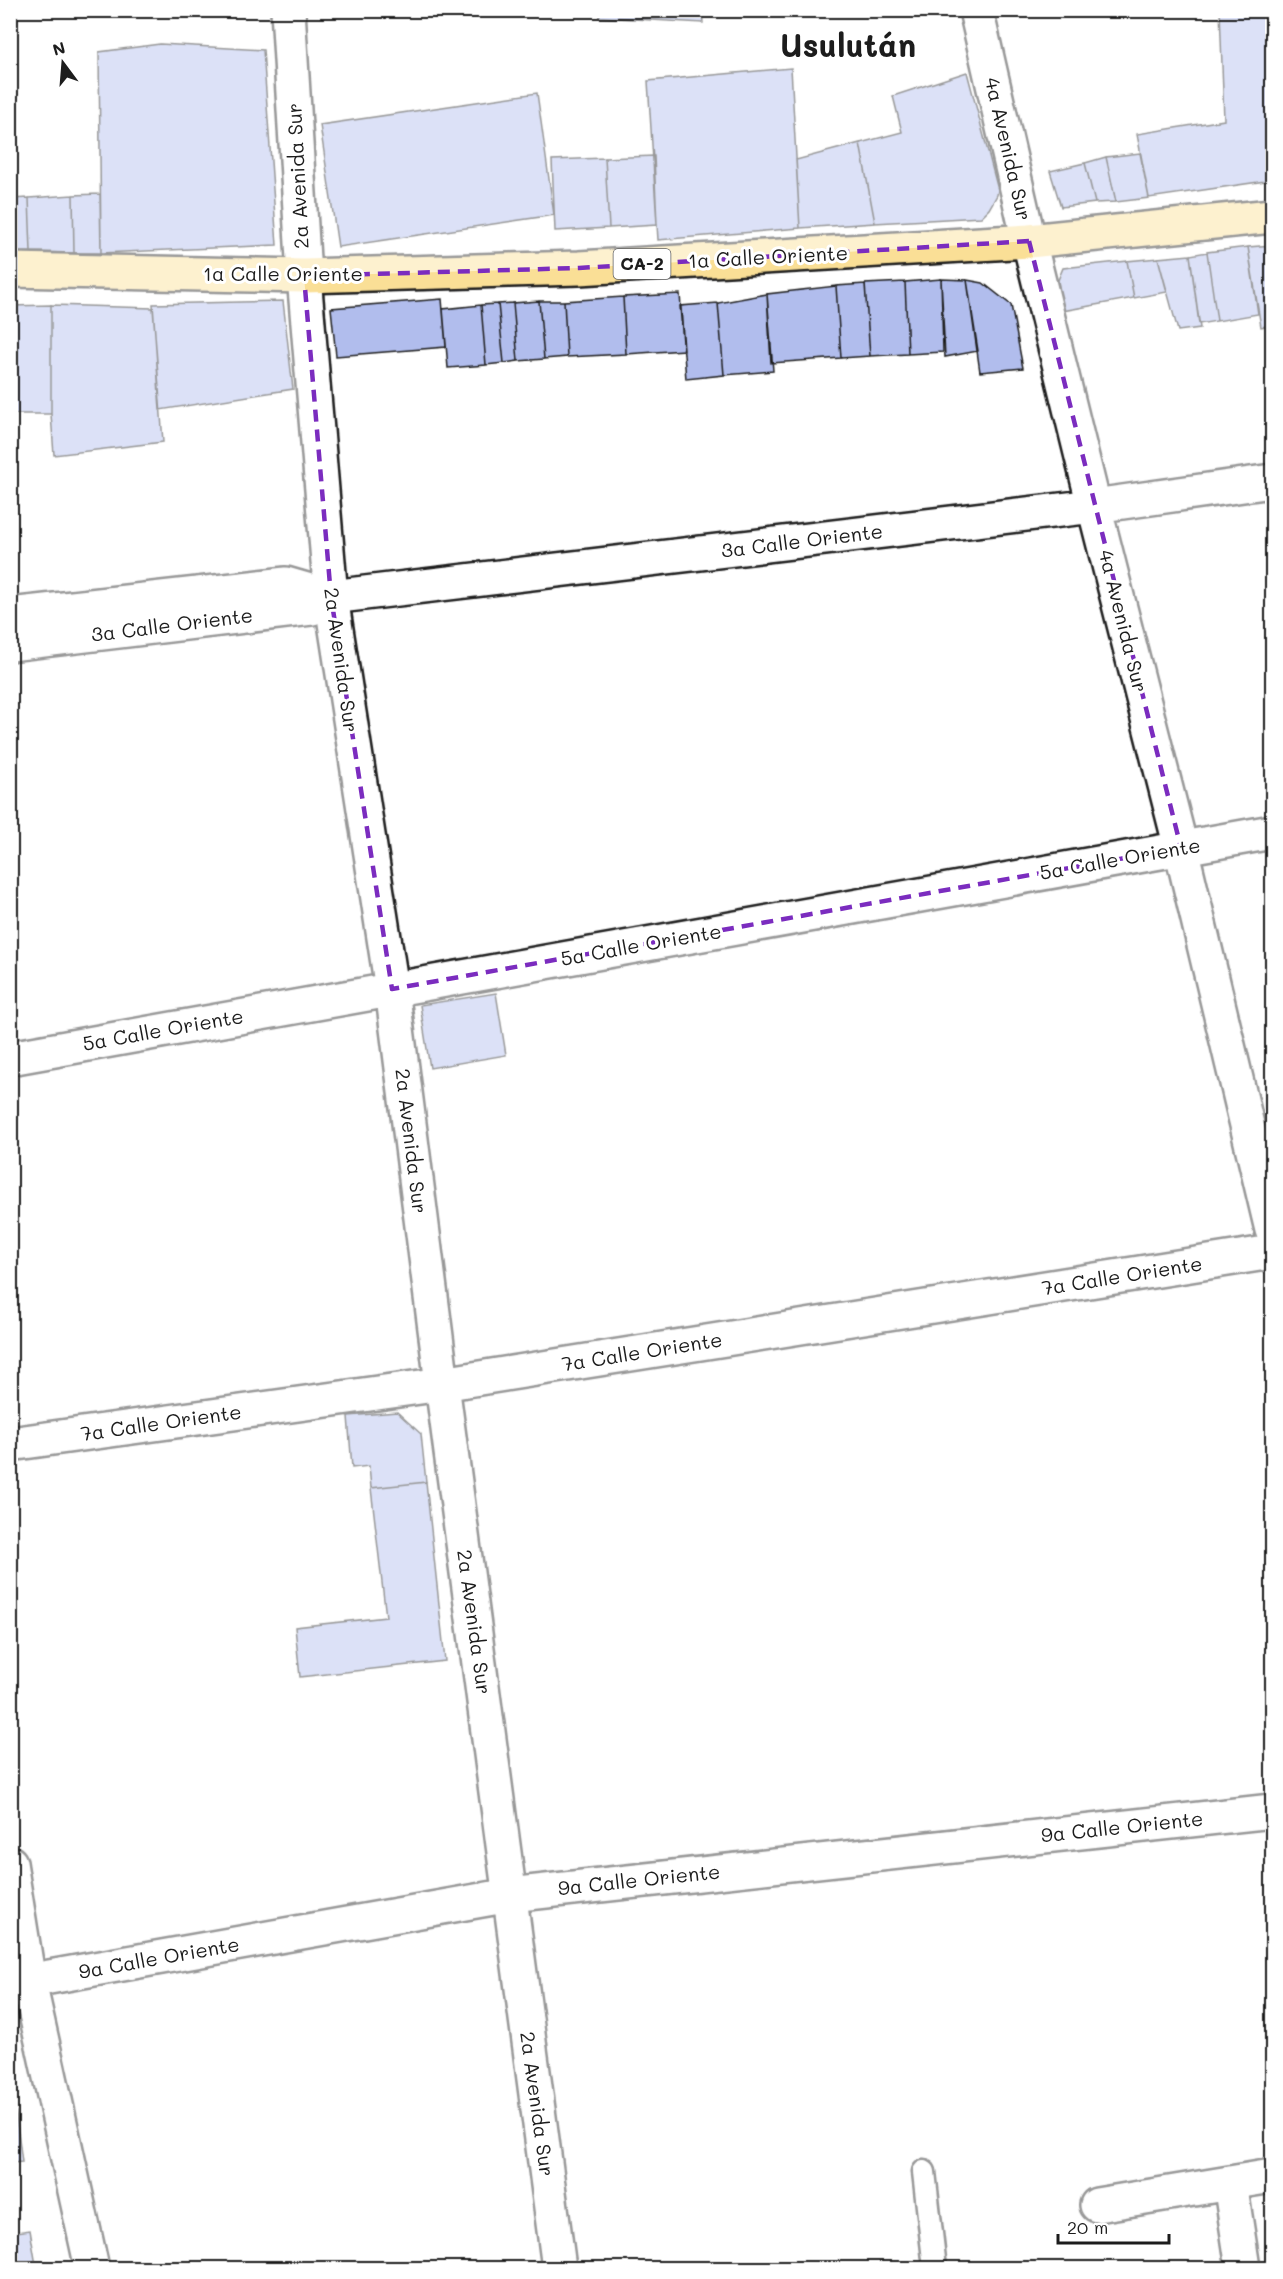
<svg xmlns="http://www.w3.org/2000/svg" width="1283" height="2279" font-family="Mali,sans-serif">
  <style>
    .building { fill: #b1bded; stroke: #1c1c1c; stroke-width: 1.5 }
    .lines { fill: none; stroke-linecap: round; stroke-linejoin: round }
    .lane-casing { stroke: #1c1c1c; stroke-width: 27 }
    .street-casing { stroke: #1c1c1c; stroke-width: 38 }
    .secondary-casing { stroke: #1c1c1c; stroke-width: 38 }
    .primary-casing { stroke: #1c1c1c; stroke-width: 38 }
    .lane { stroke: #fff; stroke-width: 22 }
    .street { stroke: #fff; stroke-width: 33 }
    .secondary { stroke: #fff; stroke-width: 33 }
    .primary { stroke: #fadf96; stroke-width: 33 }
    .marked { fill: none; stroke: #7b2cbf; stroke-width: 4.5; stroke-dasharray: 12 8; stroke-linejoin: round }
    .labels { text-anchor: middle; stroke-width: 6; stroke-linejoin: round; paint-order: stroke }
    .shield { fill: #fff; stroke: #606060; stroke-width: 1.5 }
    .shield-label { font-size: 18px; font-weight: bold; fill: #1c1c1c }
    .street-label { font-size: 20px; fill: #1c1c1c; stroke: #fff }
    .town-label { font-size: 32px; font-weight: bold; fill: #1c1c1c; stroke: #fff }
  </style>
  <rect width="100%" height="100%" fill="#fff"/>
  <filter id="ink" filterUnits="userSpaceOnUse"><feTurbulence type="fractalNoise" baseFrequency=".0167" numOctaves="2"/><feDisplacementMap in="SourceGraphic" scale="12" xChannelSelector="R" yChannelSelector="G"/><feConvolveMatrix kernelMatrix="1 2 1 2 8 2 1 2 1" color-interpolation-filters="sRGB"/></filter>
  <g filter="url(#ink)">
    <path class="building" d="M598,10H702L703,23L599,17Z
      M1220,10H1272V180L1149,198L1137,134L1224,120Z
      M160,44L263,50L277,245L101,253L99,52Z
      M791,68L800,228L658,240L648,81Z
      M967,72L998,190L997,195L989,209L981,217L875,223L860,143L902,132L893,96Z
      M537,93L554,215L338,247L320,125Z
      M860,143L875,223L800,228L796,160Z
      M1140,153L1149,198L1116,202L1106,157Z
      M654,156L657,225L609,228L605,158Z
      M1106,157L1116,202L1095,203L1085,163Z
      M605,158L609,228L555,231L552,160Z
      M1085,163L1095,203L1061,207L1050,171Z
      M100,194L101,253H74L73,195Z
      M73,195L74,253L31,252L29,198Z
      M29,198L31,252L10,253V199Z
      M1272,245V325L1261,327L1248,247Z
      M1248,247L1258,314L1217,321L1207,252Z
      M1207,252L1217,321L1199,324L1190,255Z
      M1190,255L1200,328L1178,331L1158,258Z
      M1158,258L1167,292L1134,298L1127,261Z
      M1127,261L1134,298L1062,311L1058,280L1063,268Z
      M941,279L943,352L908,354L905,282Z
      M941,279L967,280L978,351L945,357Z
      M967,280L983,283L1011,305L1023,368L980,372Z
      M905,282L908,354L870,356L865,284Z
      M865,284L870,356L841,358L836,286Z
      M836,286L841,358L771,363L767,294Z
      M680,294L684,350L626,354L623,297Z
      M767,294L773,371L724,375L718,303Z
      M623,297L626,354L567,357L564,301Z
      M442,299L446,347L336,356L331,308Z
      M283,301L293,389L160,410L153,304Z
      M539,301H564L567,357L544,359Z
      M539,301L544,359L518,361L513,303Z
      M513,303L518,361L504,363L498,304Z
      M718,303L724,375L686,379L680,306Z
      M498,304L504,363L486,365L481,305Z
      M51,305V414H10V306Z
      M51,305L153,308L163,442L54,455L51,414Z
      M481,305L486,365L448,368L443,309Z
      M496,993L506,1055L430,1068L420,1005Z
      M397,1412L421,1434L426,1482L371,1488L369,1466L352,1468L348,1416Z
      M426,1482L445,1661L300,1677L295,1627L386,1617L371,1488Z
      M10,2099H14L22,2162L10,2163Z
      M30,2230L36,2265L10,2268V2233Z"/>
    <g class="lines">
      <defs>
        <path id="lane" d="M924,2172L935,2268"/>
        <path id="street" d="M976,10L1029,241L1094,506L1181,848L1272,1230
          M10,615L286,584L331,597
          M10,644L312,608L331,597L1094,506L1272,481
          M10,1444L442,1384L1272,1252
          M510,1895L1272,1811
          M1230,2183L1243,2268
          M1097,2205L1272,2176"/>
        <path id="secondary" d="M288,10L304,276L331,597L392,989L442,1384L559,2268
          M10,1058L1272,832
          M10,1863L29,1982L92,2268
          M10,1984L510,1895"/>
        <path id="primary" d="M10,270L304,276L579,268L1029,241L1272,216"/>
      </defs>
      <use href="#lane" class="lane-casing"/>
      <use href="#street" class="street-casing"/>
      <use href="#secondary" class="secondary-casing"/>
      <use href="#primary" class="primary-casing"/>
      <use href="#lane" class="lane"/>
      <use href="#street" class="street"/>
      <use href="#secondary" class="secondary"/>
      <use href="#primary" class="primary"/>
    </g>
  </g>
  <path d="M0 0H1283V2279H0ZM1029,241L1181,848L392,989L331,597L304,276L579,268Z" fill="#fff" fill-opacity=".55" fill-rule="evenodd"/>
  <path class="marked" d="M1029,241L1181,848L392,989L331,597L304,276L579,268Z"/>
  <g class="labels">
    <rect class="shield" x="613.5" y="249" width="57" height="30" rx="4.5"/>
    <g class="shield-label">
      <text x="642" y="270">CA-2</text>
    </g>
    <g class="street-label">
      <text transform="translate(1008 149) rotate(77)" y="7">4a Avenida Sur</text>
      <text transform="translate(298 176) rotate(-93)" y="7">2a Avenida Sur</text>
      <text transform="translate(768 257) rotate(-3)" y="7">1a Calle Oriente</text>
      <text x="283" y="281">1a Calle Oriente</text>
      <text transform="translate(802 541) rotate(-7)" y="7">3a Calle Oriente</text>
      <text transform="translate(1123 621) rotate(76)" y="7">4a Avenida Sur</text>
      <text transform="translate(172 625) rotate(-7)" y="7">3a Calle Oriente</text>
      <text transform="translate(341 660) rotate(82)" y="7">2a Avenida Sur</text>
      <text transform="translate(1120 859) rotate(-10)" y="7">5a Calle Oriente</text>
      <text transform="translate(641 945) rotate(-10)" y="7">5a Calle Oriente</text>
      <text transform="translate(163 1030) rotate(-10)" y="7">5a Calle Oriente</text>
      <text transform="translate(411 1141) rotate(83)" y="7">2a Avenida Sur</text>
      <text transform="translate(1122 1276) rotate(-9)" y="7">7a Calle Oriente</text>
      <text transform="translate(642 1352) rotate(-9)" y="7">7a Calle Oriente</text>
      <text transform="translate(161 1423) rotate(-8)" y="7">7a Calle Oriente</text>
      <text transform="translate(474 1622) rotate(82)" y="7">2a Avenida Sur</text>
      <text transform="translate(1122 1827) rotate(-6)" y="7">9a Calle Oriente</text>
      <text transform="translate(639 1880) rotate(-6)" y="7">9a Calle Oriente</text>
      <text transform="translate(159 1958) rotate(-10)" y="7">9a Calle Oriente</text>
      <text transform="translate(537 2104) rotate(82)" y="7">2a Avenida Sur</text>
    </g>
    <g class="town-label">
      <text x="848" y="57">Usulután</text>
    </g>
  </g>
  <rect width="1283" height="2279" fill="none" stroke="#fff" stroke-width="36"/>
  <rect x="18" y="18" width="1247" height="2243" fill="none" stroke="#1c1c1c" stroke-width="2" filter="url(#ink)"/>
  <g transform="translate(63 63) rotate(344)" stroke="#ffffff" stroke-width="4.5" paint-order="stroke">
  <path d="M0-4.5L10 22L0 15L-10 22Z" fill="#1c1c1c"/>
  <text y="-9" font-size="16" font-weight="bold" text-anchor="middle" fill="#1c1c1c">N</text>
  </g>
  <path d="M1058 2234v9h111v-9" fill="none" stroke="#1c1c1c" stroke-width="3"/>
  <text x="1067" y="2234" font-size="18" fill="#1c1c1c" stroke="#ffffff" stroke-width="4.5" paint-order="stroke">20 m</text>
</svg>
